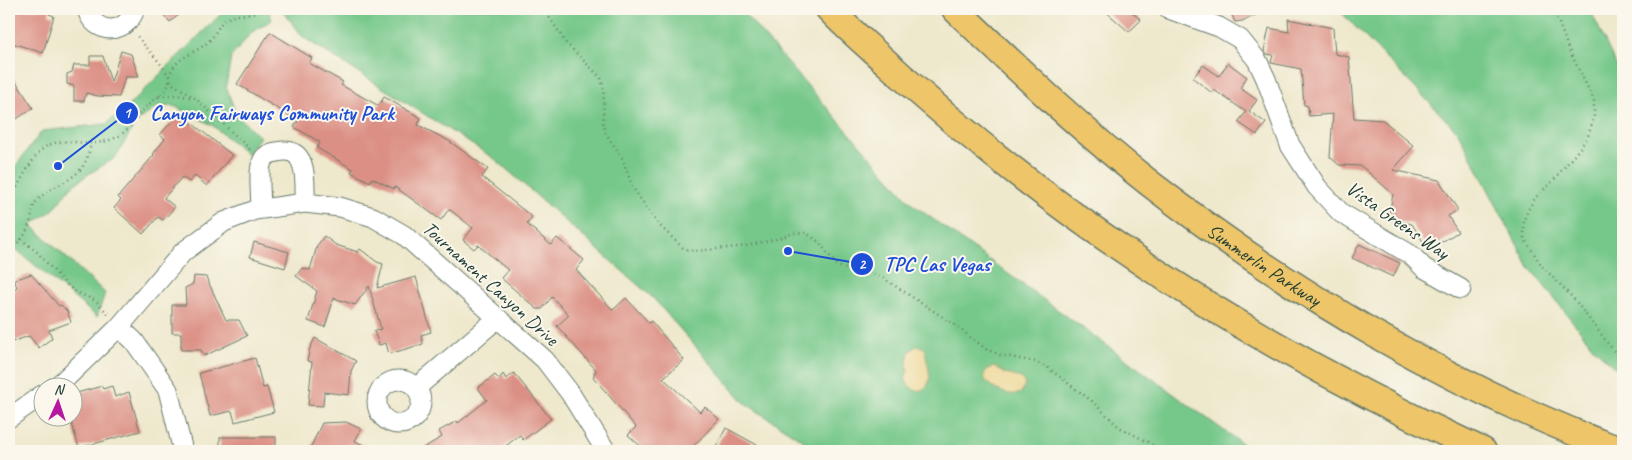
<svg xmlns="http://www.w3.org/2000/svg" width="1632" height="460" font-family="Caveat,sans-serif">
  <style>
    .green { fill: #76c88a; stroke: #4a825f }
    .sand { fill: #eeda9e; stroke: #868c69 }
    .building { fill: #dc9085 }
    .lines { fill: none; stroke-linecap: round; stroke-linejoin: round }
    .minor-casing { stroke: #677969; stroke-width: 21 }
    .highway-casing { stroke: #677969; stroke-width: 29 }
    .path { stroke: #677969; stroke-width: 2.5; stroke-dasharray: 1 4; stroke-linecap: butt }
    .minor { stroke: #fff; stroke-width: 19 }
    .highway { stroke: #eec569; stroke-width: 26 }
    .labels { text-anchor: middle; stroke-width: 4; stroke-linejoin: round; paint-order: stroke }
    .street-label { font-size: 20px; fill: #1f3d34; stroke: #fbf7ec }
    .leader { fill: none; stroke: #1d4ed8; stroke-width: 2 }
    .callout-dot { fill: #1d4ed8; stroke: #fbf7ec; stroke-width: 2 }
    .mark-label { font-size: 15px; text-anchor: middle; font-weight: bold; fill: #fff }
    .callout-label { font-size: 21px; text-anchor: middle; font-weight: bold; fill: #1d4ed8; stroke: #fbf7ec; stroke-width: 4; stroke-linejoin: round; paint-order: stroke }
  </style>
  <rect width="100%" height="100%" fill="#fbf7ec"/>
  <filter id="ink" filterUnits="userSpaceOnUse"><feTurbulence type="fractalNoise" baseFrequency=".02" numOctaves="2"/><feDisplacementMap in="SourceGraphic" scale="10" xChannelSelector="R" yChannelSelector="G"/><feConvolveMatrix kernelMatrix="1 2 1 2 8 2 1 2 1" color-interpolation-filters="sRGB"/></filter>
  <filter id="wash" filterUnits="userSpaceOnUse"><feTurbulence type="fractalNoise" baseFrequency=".0096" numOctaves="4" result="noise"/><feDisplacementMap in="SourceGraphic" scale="20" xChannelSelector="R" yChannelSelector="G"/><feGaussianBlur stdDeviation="1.12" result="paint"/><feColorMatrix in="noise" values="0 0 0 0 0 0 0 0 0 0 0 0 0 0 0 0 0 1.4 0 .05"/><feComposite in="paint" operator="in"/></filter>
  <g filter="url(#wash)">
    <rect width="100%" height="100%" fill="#eee8cc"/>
    <path class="green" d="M226,9H268L272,20L252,32L231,57L226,86L236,114L260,137L247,154L212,125L174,106L158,107L137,121L115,158L87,175L71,187L53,210L31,225L105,293L97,317L17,250L9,255V175L42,131L106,124L128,106Z
      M281,9H740L912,204L1252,451H819L745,403L653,298L495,159L304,38Z
      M1338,9H1590L1623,80V374L1594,348L1529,267L1458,132Z"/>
    <path class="sand" d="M916,346C919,347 922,346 924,348C927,351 925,352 926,356C928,369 937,390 915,391L908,384L905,379L908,370L907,363L909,352Z
      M994,367L1006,374L1021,378L1025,384L1021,393C1002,400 967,374 994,367Z"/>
    <g id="blocks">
      <path class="building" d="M9,9H50L49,14L54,16L43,53L9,42Z
        M158,9H186L170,22Z
        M1103,9H1129L1141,20L1129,32Z
        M1229,9H1269L1242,21L1235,22Z
        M1288,19L1333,28L1335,54L1349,57L1354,118L1383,120L1414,146L1393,170L1439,180L1458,210L1448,216L1458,232L1435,246L1431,238L1424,243L1412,224L1388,219L1393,194L1361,166L1339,165L1330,157L1333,114L1309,116L1308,106L1304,105L1301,69L1271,63L1273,55L1266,54L1264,51L1269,28L1289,32Z
        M270,32L312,58L309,63L343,82L341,85L379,106L384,97L421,118L418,125L449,141L488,169L482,177L532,217L527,224L551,245L557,238L584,260L576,270L613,310L626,298L649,323L651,321L684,360L663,378L700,412L705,407L719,419L689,451H646L628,435L636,427L593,377L596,370L557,326L569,315L552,297L542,309H537L501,278L508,270L478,245L474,249L463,240L473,228L449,209L441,220L395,187L394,189L372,178L370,182L351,172L353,169L317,148L320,142L294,127L298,121L237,84Z
        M121,51L131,54L139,77H125L119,97L98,96L86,93L84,101H74V86L67,84V74L72,72L74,65H90V56H103L111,82Z
        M1228,63L1247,77L1240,88L1257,100L1249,111L1266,123L1257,135L1238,122L1246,112L1214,90L1212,93L1193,78L1203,65L1219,76Z
        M9,71L33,108L9,124Z
        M179,113L232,155L207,186L195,176L189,182L182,177L164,198L175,207L163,220L158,217L143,234L114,208L121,200L118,197L154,155L153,154L165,139L160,135Z
        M324,236L336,245L358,252L360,249L377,262L383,264L377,288L416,277L431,332L421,335L423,344L389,354L386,343L379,345L374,331L381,329L369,286L355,305L334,298L325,327L308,321L317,291L296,276L302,268L310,270L317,246Z
        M254,242L289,252L285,268L250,257Z
        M1359,244L1400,263L1393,277L1352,258Z
        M31,274L59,306L61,305L67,311L71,322L49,330L52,338L39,348L29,336L9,343V294L17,287L14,280Z
        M194,276L206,277L226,320H239L247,336L204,356L201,350H181V333H172V305H186L185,288L193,284Z
        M315,338L356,361L351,371L349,395L324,392L323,406L308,405L312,362L307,361L310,348Z
        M255,358L263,388L267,387L274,412L235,422L232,411L210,416L199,373Z
        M514,373L551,419L523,440L520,435L499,451H418L442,437L439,431L457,421L458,423L487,400L478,388L495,375L499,379L503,374L506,379Z
        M102,386L103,389L112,386L115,397L129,392L140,431L79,448L70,418H72V407L76,406L73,394Z
        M346,422L361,429L355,441L377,451H309L322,423Z
        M726,428L768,451H714Z
        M220,437H276V451H220Z"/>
    </g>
  </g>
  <g filter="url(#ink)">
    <use href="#blocks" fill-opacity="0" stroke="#677969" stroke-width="1"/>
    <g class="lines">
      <defs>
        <path id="minor" d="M87,9C94,36 127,35 135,9
          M1169,9L1219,27L1240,39L1257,60L1266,79L1290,145L1317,187L1341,213L1411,255L1424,268L1461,289
          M261,209C261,199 258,170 262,162C264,156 270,153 277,152C309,144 305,183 305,203
          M119,327L134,341L168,390L183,451
          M377 402a22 22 0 1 1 44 0a22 22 0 1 1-44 0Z
          M54,388L63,381L119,327L183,252L224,222L255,210L305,203L340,207L373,217L404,235L545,360L570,393L606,451
          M416,388L498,318
          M9,418L42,395"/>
        <g id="highway">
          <path d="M829,9C847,28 867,45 887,63C1063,225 1266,352 1483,451"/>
          <path id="s1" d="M955,9C1018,69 1080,129 1148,182C1290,292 1453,388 1622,451"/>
        </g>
      </defs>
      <use href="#minor" class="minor-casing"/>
      <use href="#highway" class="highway-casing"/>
      <path class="path" d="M544,9L566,43L601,78L604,90L603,123L605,132L622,158L633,188L637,194L659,225L684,249L696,251L746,246L776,239L794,233H806L819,242L836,264L842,268L868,272L883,278L952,323L986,349L1000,355L1036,362L1048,368L1093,402L1119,427L1150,443L1159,451
        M1554,9L1568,48L1594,100V117L1588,136L1580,148L1553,181L1535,198L1528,210L1524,220V238L1542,266L1574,299L1623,363
        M159,96L177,95L193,98
        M250,149L195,98L173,84L169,78C173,56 198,54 211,39C217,32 219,22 228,18C236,14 246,15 255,12L256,9
        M9,200C20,185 32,153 49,145C66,137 85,146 102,142C109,141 118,137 123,133C131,127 137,117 143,110C150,102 160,97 166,89C168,86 170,82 169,78C168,70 143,44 137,36
        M21,239L37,252L65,283L74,291L96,301L108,314
        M9,248C21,243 28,232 31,219C32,214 33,208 35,203C38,200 41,197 44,194C70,177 85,177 91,143"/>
      <use href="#minor" class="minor"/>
      <use href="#highway" class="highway"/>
    </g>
  </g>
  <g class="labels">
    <g class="street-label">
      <text transform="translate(1398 220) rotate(35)" y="7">Vista Greens Way</text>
      <text dy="7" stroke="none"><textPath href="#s1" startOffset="402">Summerlin Parkway</textPath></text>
      <text transform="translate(491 283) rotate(42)" y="7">Tournament Canyon Drive</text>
    </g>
  </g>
  <path class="leader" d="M58 166L127 113M788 251L862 264"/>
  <g class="callout-dot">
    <circle cx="58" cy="166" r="5"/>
    <circle cx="788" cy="251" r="5"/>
    <circle cx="127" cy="113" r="12"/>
    <circle cx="862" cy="264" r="12"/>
  </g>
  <g class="mark-label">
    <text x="127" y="118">1</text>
    <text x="862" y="269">2</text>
  </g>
  <g class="callout-label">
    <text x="272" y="120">Canyon Fairways Community Park</text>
    <text x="937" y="271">TPC Las Vegas</text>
  </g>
  <rect width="1632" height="460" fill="none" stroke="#fbf7ec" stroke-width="30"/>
  <g transform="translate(58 402) rotate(3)"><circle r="24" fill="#fbf7ec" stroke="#a3ada2"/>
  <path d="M0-4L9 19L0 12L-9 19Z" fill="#b5179e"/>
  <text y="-8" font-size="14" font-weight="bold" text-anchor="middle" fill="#1f3d34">N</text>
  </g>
</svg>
